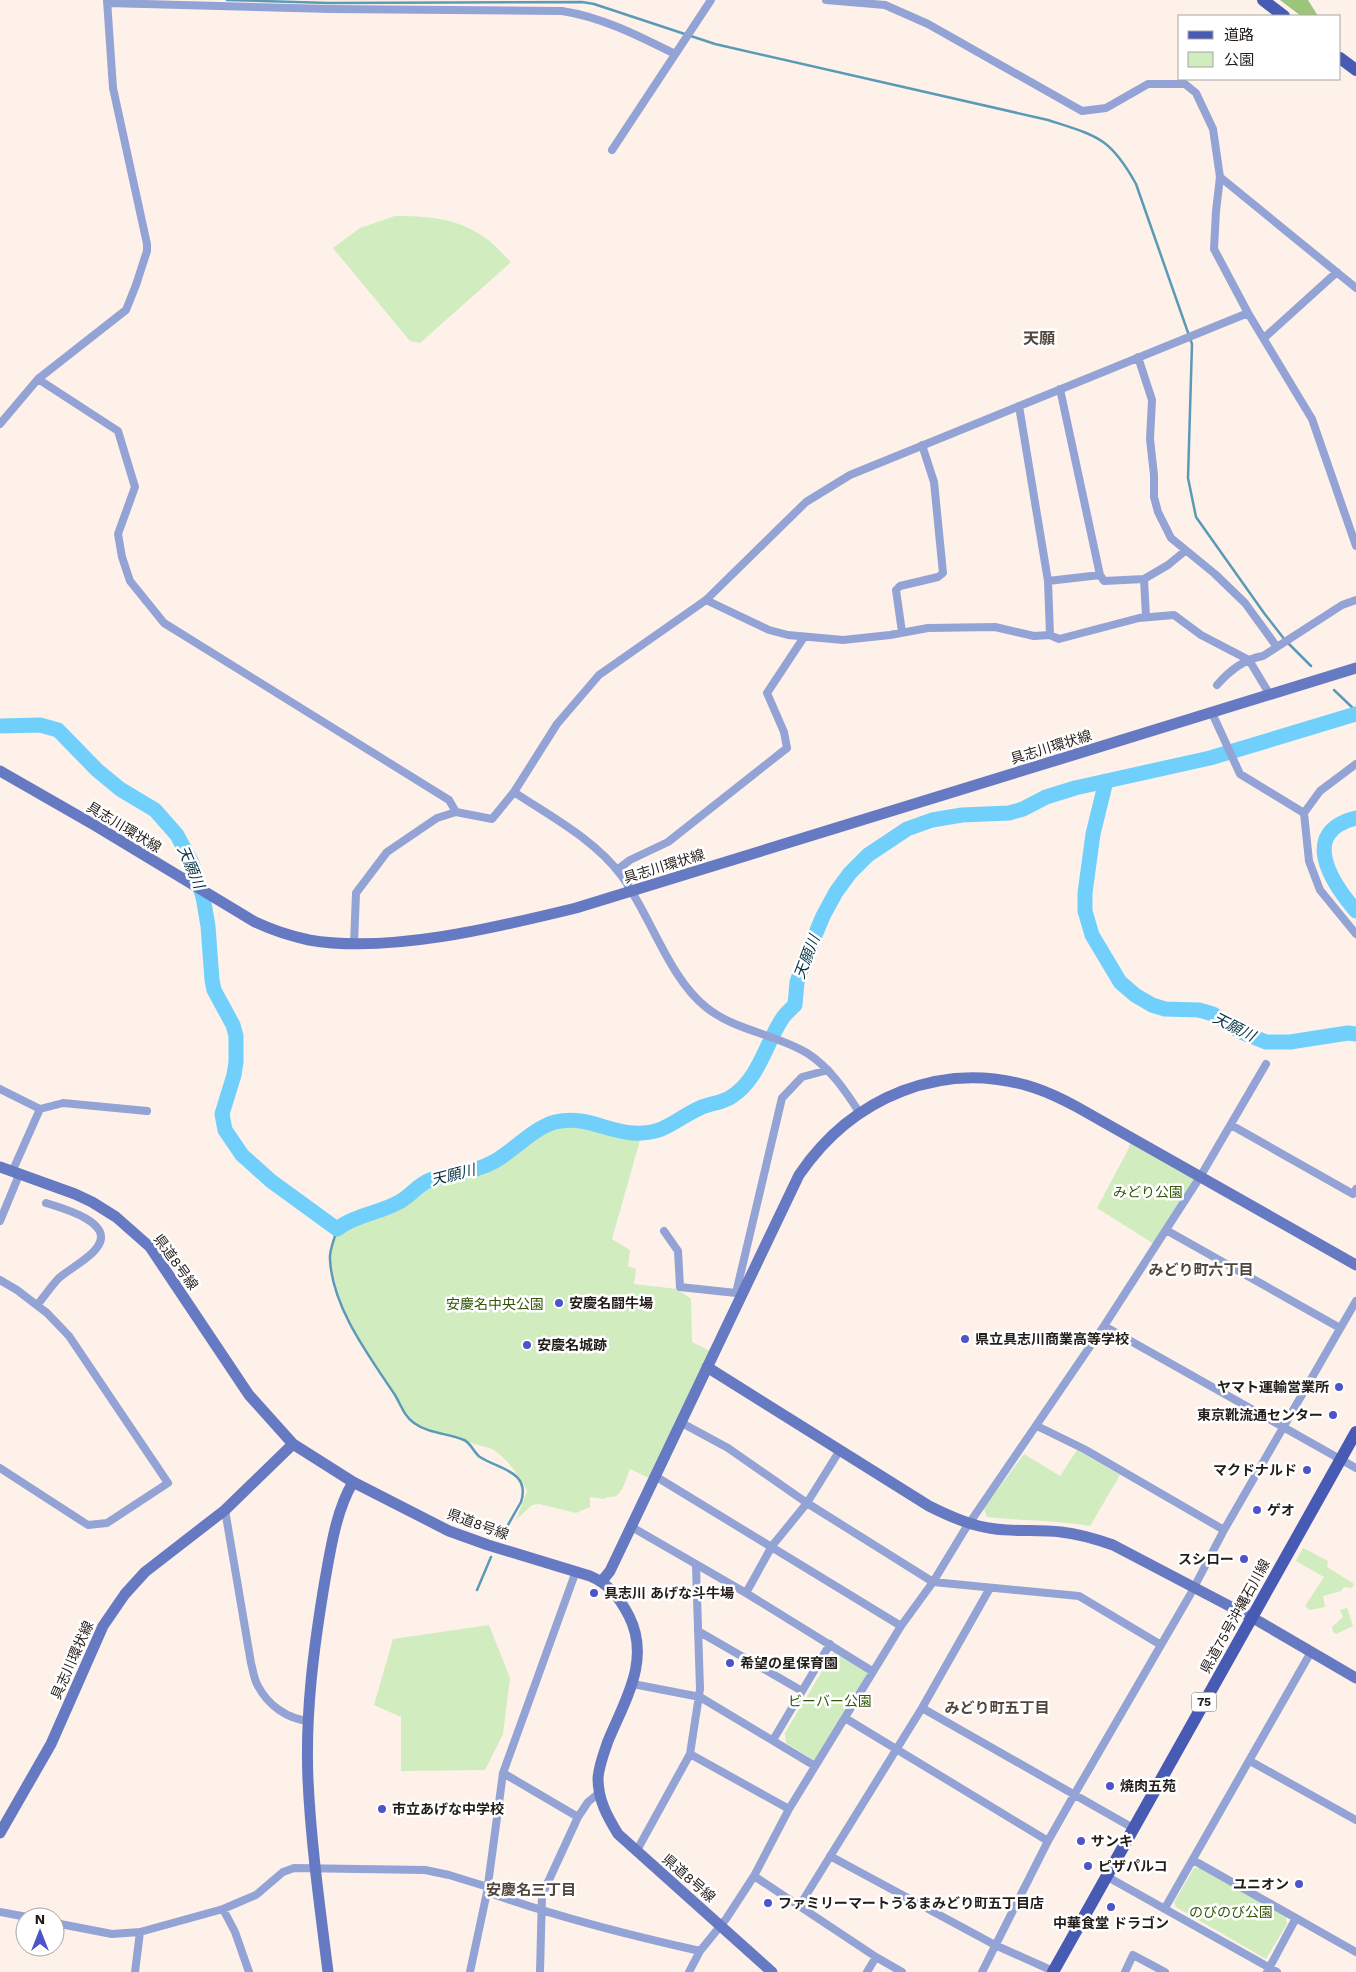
<svg xmlns="http://www.w3.org/2000/svg" width="1356" height="1972" font-family="'Work Sans','Noto Sans JP',sans-serif">
  <style>
    .green { fill: #d1ecbe }
    .forest { fill: #9cc57c }
    .lines { fill: none; stroke-linecap: round; stroke-linejoin: round }
    .stream { stroke: #5a9ab7; stroke-width: 2.5 }
    .river { stroke: #71d0fb; stroke-width: 15 }
    .street { stroke: #93a3d5; stroke-width: 8 }
    .secondary { stroke: #667ac3; stroke-width: 11 }
    .primary { stroke: #475bb5; stroke-width: 12 }
    .poi-dot { fill: #4d53c9; stroke: #fff; stroke-width: 2 }
    .labels { text-anchor: middle; stroke-width: 5; stroke-linejoin: round; paint-order: stroke }
    .shield { fill: #fff; stroke: #65615e; stroke-width: 1 }
    .shield-label { font-size: 12px; font-weight: bold; fill: #231d19 }
    .street-label { font-size: 14px; fill: #231d19; stroke: #fff }
    .park-label { font-size: 14px; fill: #325708; stroke: #fff }
    .poi-label { font-size: 14px; font-weight: bold; fill: #231d19; stroke: #fff; text-anchor: start }
    .water-label { font-size: 15px; font-style: italic; fill: #073345; stroke: #fff }
    .neighbourhood-label { font-size: 15px; font-weight: bold; fill: #52453c; stroke: #fff }
    .quarter-label { font-size: 16px; font-weight: bold; fill: #52453c; stroke: #fff }
  </style>
  <rect width="100%" height="100%" fill="#fef1e9"/>
  <path class="green" d="M395,216C430,216 459,218 488,240C496,246 503,254 511,262L420,343L410,341L333,248L360,228Z
    M566,1121C595,1120 615,1133 642,1133L612,1239L630,1250L628,1266L636,1269L634,1284L677,1289L691,1299L692,1342L712,1352L653,1480L630,1469C627,1476 623,1492 616,1496C611,1498 608,1496 604,1499L590,1497V1507L576,1513L539,1504L532,1505L516,1520L527,1491C519,1475 508,1459 492,1449L428,1430L415,1424L406,1416L399,1402L356,1334L337,1293L330,1257L337,1229L347,1222L365,1217L401,1201L415,1188L430,1180L470,1172L495,1161L543,1127L554,1123Z
    M1130,1137L1200,1177L1154,1244L1097,1208L1129,1148Z
    M1077,1450L1120,1475L1090,1526C1056,1520 1021,1521 987,1517L984,1508L1024,1454L1060,1476Z
    M1303,1548L1328,1561L1327,1567L1354,1584L1352,1588L1344,1587L1341,1591L1323,1596L1325,1607L1310,1610L1305,1606L1324,1577L1296,1561Z
    M1347,1608L1353,1626L1336,1634L1333,1632L1332,1627L1343,1617L1340,1610Z
    M489,1625L510,1678L503,1734L485,1770L401,1771V1717L374,1705L393,1639Z
    M836,1648L872,1671L817,1762L786,1743L785,1733Z
    M1194,1868H1200L1286,1917L1287,1924L1266,1959L1176,1907L1174,1902Z"/>
  <path class="forest" d="M1280,0H1308L1318,16H1301Z"/>
  <g class="lines">
    <path class="stream" d="M227,0L329,3L582,2L594,4L715,44L1048,120C1097,136 1110,137 1136,184L1192,344L1188,478L1196,517L1264,613L1285,640L1311,666
      M1334,690L1356,711
      M337,1229C335,1238 329,1250 330,1259C332,1307 369,1356 395,1395C401,1405 404,1416 414,1423C429,1434 448,1433 464,1440C471,1443 474,1453 480,1457C498,1469 531,1471 521,1502L500,1539
      M477,1590L491,1557"/>
    <path class="river" d="M0,726L40,725L58,730L97,770L120,789L155,810L177,835L192,863L203,897L208,926L212,980L214,990L233,1025L236,1036V1062L234,1075L222,1114L225,1130L242,1155L271,1181L337,1229C355,1215 380,1213 399,1202C411,1196 417,1185 430,1180C452,1171 473,1174 495,1161C513,1151 535,1127 555,1122C586,1115 605,1131 633,1133C666,1135 676,1118 702,1107C712,1103 722,1103 731,1097C759,1079 765,1045 782,1019C785,1014 791,1009 795,1005L797,982L803,964L823,916L836,892L850,873L868,855L907,829L932,820L962,815L1009,813L1023,809L1046,797L1075,788L1210,758L1356,714
      M1106,781L1093,834L1085,893V911L1092,935L1120,982L1135,995L1152,1005L1165,1009L1199,1010L1213,1014L1241,1032L1266,1042H1290L1348,1033L1356,1034
      M1356,818C1299,832 1331,882 1356,911"/>
    <path class="street" d="M826,0L885,5L928,24L1082,111L1106,108L1148,84H1185L1196,93L1213,129L1220,177L1216,211L1214,249L1248,313L1312,419L1356,546
      M107,3L331,9L562,11C602,17 639,36 675,54
      M612,150L711,0
      M1220,177L1356,288
      M1264,338L1337,272
      M1138,357L1152,400L1150,439L1154,475V497L1158,512L1171,538L1215,574L1245,603L1277,647
      M38,379L118,431L135,487L118,534L122,557L130,581L164,623L449,800L456,812
      M1060,389L1100,575L1104,581L1144,579
      M1019,406L1048,581L1050,635
      M0,424L38,379L126,310L136,285L147,251V244L113,88L107,0
      M1048,581L1100,575
      M706,600L769,630L788,635L843,640L890,635L928,628L995,627L1034,636L1050,635L1059,639L1139,618L1174,615L1201,635L1249,660L1270,695
      M1146,617L1144,579L1168,565L1185,551
      M902,632L896,590L900,586L938,577L943,573L934,482L922,445
      M1217,685C1230,670 1244,659 1263,656L1342,605L1356,600
      M1212,713L1240,774L1304,813
      M1356,764L1320,791L1304,813L1309,861L1320,890L1356,934
      M514,792C551,817 594,839 621,875C650,914 669,979 707,1008C736,1031 776,1034 807,1053C829,1067 845,1090 859,1112
      M617,870L630,860L668,842L787,748L784,732L767,693L804,637
      M354,944L356,893L387,852L437,818L456,812L492,819L514,792L557,724L599,675L706,600L806,502L850,475L1248,313
      M0,1089L40,1109L63,1103L147,1111
      M1231,1125L1353,1194L1356,1189
      M12,1172L40,1109
      M0,1221L19,1175
      M1166,1230L1340,1328
      M664,1231L678,1251L680,1287L736,1293
      M0,1280L17,1290L47,1313L69,1336L168,1483L107,1523L88,1525L0,1468
      M741,1296L736,1293L782,1098L802,1077L828,1070
      M37,1305C44,1297 51,1286 59,1278C69,1269 91,1258 98,1246C114,1222 62,1208 46,1203
      M1104,1326L1356,1468
      M680,1422L728,1448L807,1503L933,1582L1079,1596L1161,1645
      M1037,1426L1084,1449L1224,1530
      M655,1476L901,1626
      M225,1510L251,1663C253,1670 254,1680 258,1686C268,1705 287,1719 309,1721
      M630,1526L746,1593L872,1671
      M746,1593L772,1546L807,1503L840,1450
      M698,1631L802,1691
      M633,1684L700,1697L815,1766
      M922,1708L1133,1828
      M845,1718L1048,1841
      M773,1740L830,1644
      M690,1754L789,1809
      M1250,1761L1356,1820
      M503,1773L578,1817
      M636,1852L690,1754L700,1689L696,1566
      M830,1856L995,1945L1053,1971
      M1193,1860L1356,1952
      M754,1876L876,1957L902,1972
      M1106,1876L1277,1972
      M487,1892C557,1917 628,1935 700,1951
      M800,1905L922,1708L990,1588
      M1165,1908L1311,1652
      M223,1909L235,1932L249,1972
      M0,1912L27,1917
      M55,1923L112,1934L140,1932L223,1909L256,1895L283,1872L294,1868L425,1870L449,1875L488,1887
      M135,1972L140,1932
      M470,1972L487,1892L503,1773L576,1571
      M540,1972L542,1895L578,1817L588,1802L599,1793
      M689,1972L700,1951L726,1919L754,1876L789,1809L901,1626L933,1582L964,1531L1104,1326L1200,1177L1266,1064
      M867,1972L876,1957
      M982,1972L1048,1841L1074,1795L1190,1595L1224,1530L1356,1301
      M1125,1972L1133,1955L1165,1972
      M1267,1972L1296,1918"/>
    <path class="secondary" d="M0,771L96,826L255,922C272,930 290,936 309,940C389,954 498,927 576,908L1356,668
      M0,1167L75,1194L92,1202L116,1217L150,1247L249,1395L293,1444L353,1482L449,1531L488,1545L590,1576C609,1584 619,1597 629,1616C651,1660 625,1700 608,1741C604,1753 599,1765 598,1778C598,1800 607,1816 618,1834L772,1972
      M707,1367L929,1506C945,1514 962,1522 979,1526C1006,1533 1033,1529 1061,1532C1079,1534 1096,1539 1113,1545L1260,1622L1356,1678
      M602,1581L610,1571L799,1175C852,1097 943,1058 1035,1088C1050,1093 1064,1100 1077,1107L1356,1265
      M0,1833L51,1744L103,1626L125,1594L145,1572L225,1510L293,1444
      M328,1972C320,1908 311,1844 308,1780C305,1713 314,1645 325,1580C331,1547 336,1511 353,1482"/>
    <path class="primary" d="M1263,0L1284,16
      M1340,58L1356,70
      M1053,1972L1356,1432"/>
  </g>
  <g class="poi-dot">
    <circle cx="559" cy="1303" r="5"/>
    <circle cx="965" cy="1339" r="5"/>
    <circle cx="527" cy="1345" r="5"/>
    <circle cx="1339" cy="1387" r="5"/>
    <circle cx="1333" cy="1415" r="5"/>
    <circle cx="1307" cy="1470" r="5"/>
    <circle cx="1257" cy="1510" r="5"/>
    <circle cx="1244" cy="1559" r="5"/>
    <circle cx="594" cy="1593" r="5"/>
    <circle cx="730" cy="1663" r="5"/>
    <circle cx="1110" cy="1786" r="5"/>
    <circle cx="382" cy="1809" r="5"/>
    <circle cx="1081" cy="1841" r="5"/>
    <circle cx="1088" cy="1866" r="5"/>
    <circle cx="1299" cy="1884" r="5"/>
    <circle cx="768" cy="1903" r="5"/>
    <circle cx="1111" cy="1907" r="5"/>
  </g>
  <g class="labels">
    <rect class="shield" x="1191.5" y="1692.5" width="25" height="19" rx="4"/>
    <g class="shield-label">
      <text x="1204" y="1706">75</text>
    </g>
    <g class="street-label">
      <text transform="translate(1051 747) rotate(-17)" y="5">具志川環状線</text>
      <text transform="translate(124 827) rotate(31)" y="5">具志川環状線</text>
      <text transform="translate(664 866) rotate(-17)" y="5">具志川環状線</text>
      <text transform="translate(176 1262) rotate(54)" y="5">県道8号線</text>
      <text transform="translate(478 1524) rotate(20)" y="5">県道8号線</text>
      <text transform="translate(1235 1616) rotate(-61)" y="5">県道75号沖縄石川線</text>
      <text transform="translate(72 1660) rotate(-66)" y="5">具志川環状線</text>
      <text transform="translate(689 1878) rotate(41)" y="5">県道8号線</text>
    </g>
    <g class="park-label">
      <text x="1148" y="1197">みどり公園</text>
      <text x="495" y="1309">安慶名中央公園</text>
      <text x="830" y="1706">ビーバー公園</text>
      <text x="1231" y="1917">のびのび公園</text>
    </g>
    <g class="poi-label">
      <text x="569" y="1308">安慶名闘牛場</text>
      <text x="975" y="1344">県立具志川商業高等学校</text>
      <text x="537" y="1350">安慶名城跡</text>
      <text x="1329" y="1392" text-anchor="end">ヤマト運輸営業所</text>
      <text x="1323" y="1420" text-anchor="end">東京靴流通センター</text>
      <text x="1297" y="1475" text-anchor="end">マクドナルド</text>
      <text x="1267" y="1515">ゲオ</text>
      <text x="1234" y="1564" text-anchor="end">スシロー</text>
      <text x="604" y="1598">具志川 あげな斗牛場</text>
      <text x="740" y="1668">希望の星保育園</text>
      <text x="1120" y="1791">焼肉五苑</text>
      <text x="392" y="1814">市立あげな中学校</text>
      <text x="1091" y="1846">サンキ</text>
      <text x="1098" y="1871">ピザパルコ</text>
      <text x="1289" y="1889" text-anchor="end">ユニオン</text>
      <text x="778" y="1908">ファミリーマートうるまみどり町五丁目店</text>
      <text x="1111" y="1928" text-anchor="middle">中華食堂 ドラゴン</text>
    </g>
    <g class="water-label">
      <text transform="translate(191 867) rotate(67)" y="5">天願川</text>
      <text transform="translate(807 957) rotate(-69)" y="5">天願川</text>
      <text transform="translate(1234 1027) rotate(27)" y="5">天願川</text>
      <text transform="translate(453 1175) rotate(-14)" y="5">天願川</text>
    </g>
    <g class="neighbourhood-label">
      <text x="1201" y="1275">みどり町六丁目</text>
      <text x="997" y="1713">みどり町五丁目</text>
      <text x="531" y="1895">安慶名三丁目</text>
    </g>
    <g class="quarter-label">
      <text x="1039" y="344">天願</text>
    </g>
  </g>
  <rect x="1178" y="15" width="162" height="65" fill="#ffffff" stroke="#a7a5a3"/>
  <rect x="1188" y="31" width="25" height="8" fill="#475bb5" stroke="#a7a5a3"/>
  <text x="1224" y="40" font-size="15" fill="#231d19">道路</text>
  <rect x="1188" y="52" width="25" height="15" fill="#d1ecbe" stroke="#a7a5a3"/>
  <text x="1224" y="65" font-size="15" fill="#231d19">公園</text>
  <g transform="translate(40 1932)"><circle r="24" fill="#ffffff" stroke="#a7a5a3"/>
  <path d="M0-4L9 19L0 12L-9 19Z" fill="#4d53c9"/>
  <text y="-8" font-size="14" font-weight="bold" text-anchor="middle" fill="#231d19">N</text>
  </g>
</svg>
